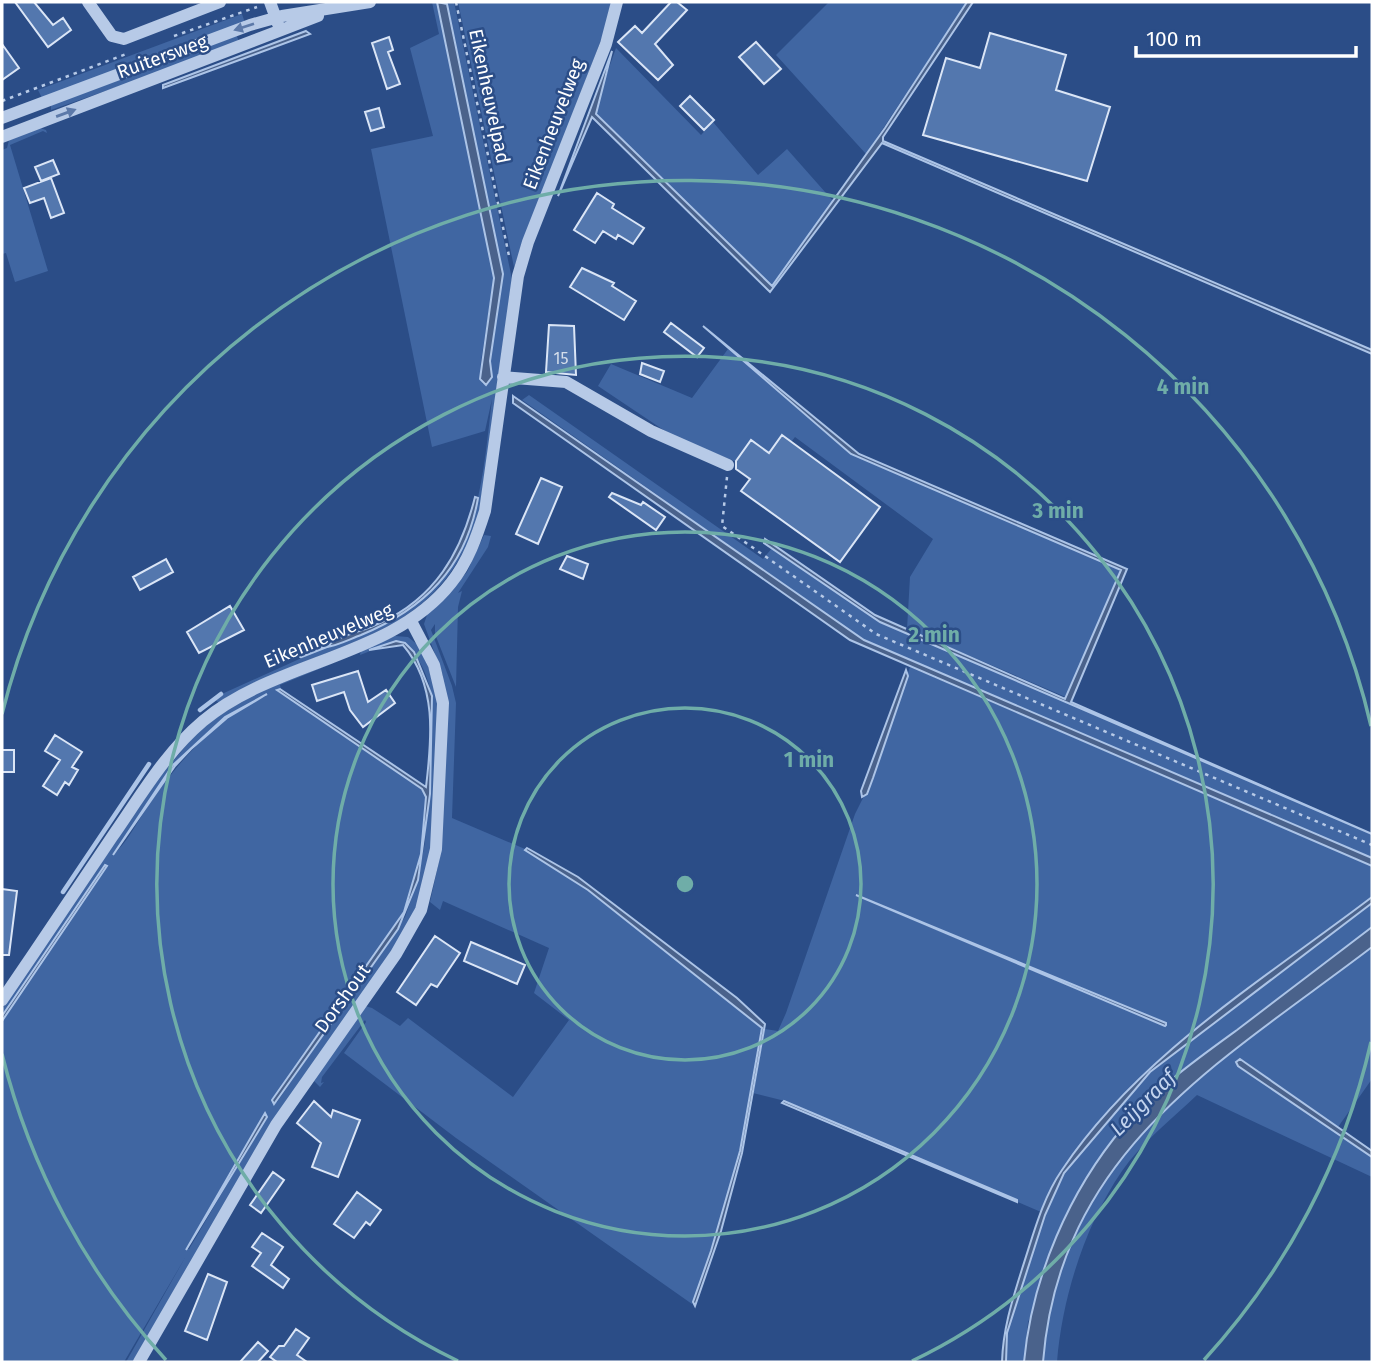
<svg xmlns="http://www.w3.org/2000/svg" width="1374" height="1364" font-family="'Fira Sans',sans-serif">
  <style>
    .green { fill: #4066a2; fill-rule: evenodd }
    .water { fill: #4a628b; stroke: #acc4e7; stroke-width: 2 }
    .lines { fill: none; stroke-linecap: round; stroke-linejoin: round }
    .stream { stroke: #acc4e7; stroke-width: 4.5 }
    .building { fill: #5377ae; stroke: #dae5f6; stroke-width: 2 }
    .path { stroke: #b7cae7; stroke-width: 2.5; stroke-dasharray: 3.5 5; stroke-linecap: butt }
    .minor { stroke: #b7cae7; stroke-width: 12 }
    .oneway { fill: #5c79a9 }
    .ring { fill: none; stroke: #6fada8; stroke-width: 3.5 }
    .labels { text-anchor: middle; stroke-width: 5; stroke-linejoin: round; paint-order: stroke }
    .number-label { font-size: 16px; fill: #d4ddeb }
    .street-label { font-size: 19px; fill: #fff; stroke: #2b4d87 }
    .water-label { font-size: 21px; font-style: italic; fill: #c3d4ef; stroke: #2b4d87 }
    .centre { fill: #6fada8; stroke: #2b4d87; stroke-width: 3.5 }
    .ring-label { font-size: 21px; text-anchor: middle; font-weight: bold; fill: #6fada8; stroke: #2b4d87; stroke-width: 5; stroke-linejoin: round; paint-order: stroke }
  </style>
  <rect width="100%" height="100%" fill="#2b4d87"/>
  <path class="green" d="M432,2H437L494,278L481,361L480,379L483,384L492,377L490,361L503,274L447,2H454L512,279L479,514C443,623 371,633 277,673C257,681 238,693 219,703L213,698L306,656V653L326,645L328,648C356,636 387,627 411,609C480,559 483,474 492,399L485,431L432,447L371,149L433,136L410,48L439,34Z
    M458,2H611L604,32L514,267Z
    M829,2H967L866,154L776,55Z
    M242,14L245,23L42,98L38,90Z
    M236,34L240,44L51,110V105Z
    M616,48L701,135L713,122L758,175L787,149L833,201L772,286L596,114L594,110Z
    M40,128L46,130L47,133L43,131L10,145L48,271L15,282L6,253L2,254V150L7,148L9,140Z
    M728,349L851,454L1120,568L1121,574L1068,698L907,629L910,577L933,539L795,437L766,474L671,435L598,386L611,364L692,398Z
    M529,395L763,559L772,548L880,622L1372,834V858L864,640L522,400Z
    M484,535L491,536L488,547L458,593L462,591L458,607L456,687L435,634V624L431,630L452,686L456,703L452,818L525,849L588,890L762,1028C756,1117 723,1220 692,1304L456,1138L344,1053L366,1022L365,1020L322,1077L321,1083L324,1082L320,1087L312,1079L365,1006L372,1008L400,1026L408,1018L513,1097L569,1020L534,993L549,948L443,901L440,910L430,902L441,852L443,676L424,624L427,615L467,572Z
    M395,636L408,637L418,645L428,666L437,697L435,810L428,876L407,929L259,1144L135,1362H126L186,1256L124,1362H2V1021L107,865L2,1016V1009L158,779L195,735L218,716L259,692L341,660L280,685L281,689L277,691L422,790L426,797L421,854L404,912L272,1100L277,1102L405,917L418,880L425,842L432,696C427,674 418,649 396,641L360,655L361,650ZM266,694V696C214,721 180,759 148,806C137,822 127,843 113,855L173,765L225,717ZM265,1114L267,1117L189,1249H186Z
    M910,667L1372,866V897C1254,987 1107,1075 1041,1212L785,1101L753,1093L765,1029L778,1031L786,1013L855,814L873,778ZM856,896L1166,1023V1025L1164,1026Z
    M1372,903V927L1167,1083L1123,1127L1085,1180L1028,1322L1024,1362H1006L1007,1333L1045,1215L1064,1173L1150,1072Z
    M1372,947V1079L1338,1127L1243,1060L1238,1066L1372,1157V1177L1197,1095C1172,1119 1141,1143 1122,1171C1085,1225 1062,1298 1057,1362H1043C1060,1150 1220,1063 1372,947Z"/>
  <path class="water" d="M437,2L447,4L503,274L490,361L492,377L486,385L480,379L494,278Z
    M967,2H973L883,137V141L1372,350V354L882,143L770,292L592,117L558,196L612,51L596,114L772,286L885,128Z
    M306,31L310,34L163,88V85Z
    M703,326L859,454L1127,569L1071,702L1372,834L880,622L764,543L765,539L875,615L1065,699L1121,570L851,454Z
    M513,396L864,640L1372,858V866L850,640L513,403Z
    M475,497L478,498C466,568 424,609 361,635C350,639 337,646 326,647C339,635 364,631 380,623C435,598 461,553 475,497Z
    M396,641L405,643L414,652L432,696L430,794L418,880L398,929L274,1104L272,1100L404,912L421,854L426,797L422,789L277,690L280,689L426,787C432,737 437,685 403,645L369,650Z
    M906,670L908,676L873,778L867,794L862,797L861,791Z
    M267,694L227,718L191,749L175,766L113,855L173,765L225,717Z
    M527,848L578,877L737,998L765,1024L742,1153L721,1231L695,1306L693,1302L711,1251L740,1151L762,1028L588,890L525,850Z
    M105,865L107,866L2,1021V1016Z
    M856,895L1166,1023V1025L1165,1026Z
    M1372,897V903L1150,1072L1064,1173L1045,1215L1007,1333L1006,1362H1002C1003,1329 1012,1301 1022,1269C1033,1236 1042,1199 1062,1170C1139,1055 1263,980 1372,897Z
    M1372,927V947C1220,1063 1060,1150 1043,1362H1024C1032,1277 1069,1191 1124,1126C1156,1088 1197,1059 1237,1030C1282,996 1327,961 1372,927Z
    M1240,1059L1372,1151V1157L1238,1066L1236,1062Z
    M784,1101L1017,1200V1202L782,1103Z
    M265,1113L267,1117L186,1250Z"/>
  <g class="lines">
    <path class="stream" d="M301,656L329,645
      M200,710L221,694
      M63,892L149,764"/>
  </g>
  <path class="building" d="M15,2H34L53,25L63,18L71,30L48,47Z
    M671,2H677L687,10L655,44L673,65L658,80L618,42L635,26L642,33Z
    M990,33L1066,55L1056,90L1110,107L1087,181L923,135L946,58L980,68Z
    M389,37L393,50L388,52L400,84L387,89L372,43Z
    M756,42L781,69L764,84L739,57Z
    M2,44L19,68L2,80Z
    M690,96L714,120L704,130L680,106Z
    M379,108L384,127L371,131L365,112Z
    M53,160L59,174L41,181L35,167Z
    M51,178L64,213L51,218L44,198L30,203L24,188Z
    M597,193L614,204L612,208L644,228L633,244L618,235L616,239L603,231L595,243L574,230Z
    M582,268L614,283L612,286L636,301L624,320L570,287Z
    M671,323L704,348L697,357L664,332Z
    M549,325L574,326L576,375L546,372Z
    M642,363L664,371L660,382L640,374Z
    M782,435L880,507L840,562L741,491L750,479L736,469V461L751,440L769,453Z
    M541,478L562,487L538,544L516,534Z
    M612,493L641,505L643,502L665,517L656,530L609,497Z
    M567,556L588,564L583,579L560,569Z
    M166,559L173,572L140,590L133,577Z
    M230,606L244,630L199,653L187,632Z
    M358,671L368,702L386,690L395,703L363,727L350,710L344,692L317,701L312,685Z
    M55,735L82,752L72,767L78,770L69,785L65,782L57,795L43,786L60,760L45,751Z
    M2,750H14V772H2Z
    M2,889L17,891L9,955H2Z
    M435,936L460,953L437,987L431,984L416,1005L397,992Z
    M471,942L525,965L517,984L464,961Z
    M314,1101L331,1117L333,1110L360,1120L338,1177L312,1167L321,1143L297,1123Z
    M273,1172L284,1180L261,1213L250,1205Z
    M357,1192L381,1210L370,1225L366,1222L354,1238L334,1224Z
    M262,1233L283,1247L271,1265L289,1279L283,1288L252,1266L261,1253L252,1247Z
    M208,1274L227,1282L207,1340L185,1331Z
    M296,1329L309,1338L297,1355L307,1362H277L270,1357L279,1346H284Z
    M258,1342L268,1351L258,1362H240Z"/>
  <g class="lines">
    <path class="path" d="M456,2L509,256
      M174,36L257,7
      M2,101L129,53
      M727,477L722,526L876,634L1372,845"/>
    <path class="minor" d="M88,2L112,36L124,39L220,2
      M270,2L278,24
      M2,118L250,25L282,16L370,2
      M2,137L318,16
      M503,377L566,382L651,431L728,465
      M2,1000C39,946 75,892 112,837C140,797 165,753 203,721C276,660 392,658 451,583C468,562 477,536 485,511L518,276L528,242L606,44L617,2
      M139,1362L276,1125L396,954L421,910L436,849L443,703L434,665L411,621"/>
  </g>
  <defs><path id="oneway-solid" d="M-6-.8H1V-3.2L6.5 0L1 3.2V.8H-6Z" transform="scale(1.75)"/></defs>
  <g class="oneway">
    <use href="#oneway-solid" transform="translate(244 27) rotate(162)"/>
    <use href="#oneway-solid" transform="translate(66 113) rotate(-20)"/>
  </g>
  <g class="ring">
    <circle cx="685" cy="884" r="176"/>
    <circle cx="685" cy="884" r="352"/>
    <path d="M458 1361A528 528 0 1 1 912 1361"/>
    <path d="M1371 1042A704 704 0 0 1 1204 1360M166 1360A704 704 0 0 1 2 1054M2 714A704 704 0 0 1 1371 726"/>
  </g>
  <g class="labels">
    <g class="number-label">
      <text x="561" y="364">15</text>
    </g>
    <g class="street-label">
      <text transform="translate(162 56) rotate(-20)" y="7">Ruitersweg</text>
      <text transform="translate(490 96) rotate(78)" y="7">Eikenheuvelpad</text>
      <text transform="translate(553 124) rotate(-69)" y="7">Eikenheuvelweg</text>
      <text transform="translate(328 635) rotate(-23)" y="7">Eikenheuvelweg</text>
      <text transform="translate(342 998) rotate(-54)" y="7">Dorshout</text>
    </g>
    <g class="water-label">
      <text transform="translate(1143 1103) rotate(-45)" y="7">Leijgraaf</text>
    </g>
  </g>
  <circle cx="685" cy="884" r="10" class="centre"/>
  <g class="ring-label">
    <text x="1183" y="394">4 min</text>
    <text x="1058" y="518">3 min</text>
    <text x="934" y="642">2 min</text>
    <text x="809" y="767">1 min</text>
  </g>
  <rect width="1374" height="1364" fill="none" stroke="#ffffff" stroke-width="7"/>
  <path d="M1136 46v10h220v-10" fill="none" stroke="#ffffff" stroke-width="3.5"/>
  <text x="1146" y="46" font-size="21" fill="#ffffff" stroke="#2b4d87" stroke-width="5" paint-order="stroke">100 m</text>
</svg>
